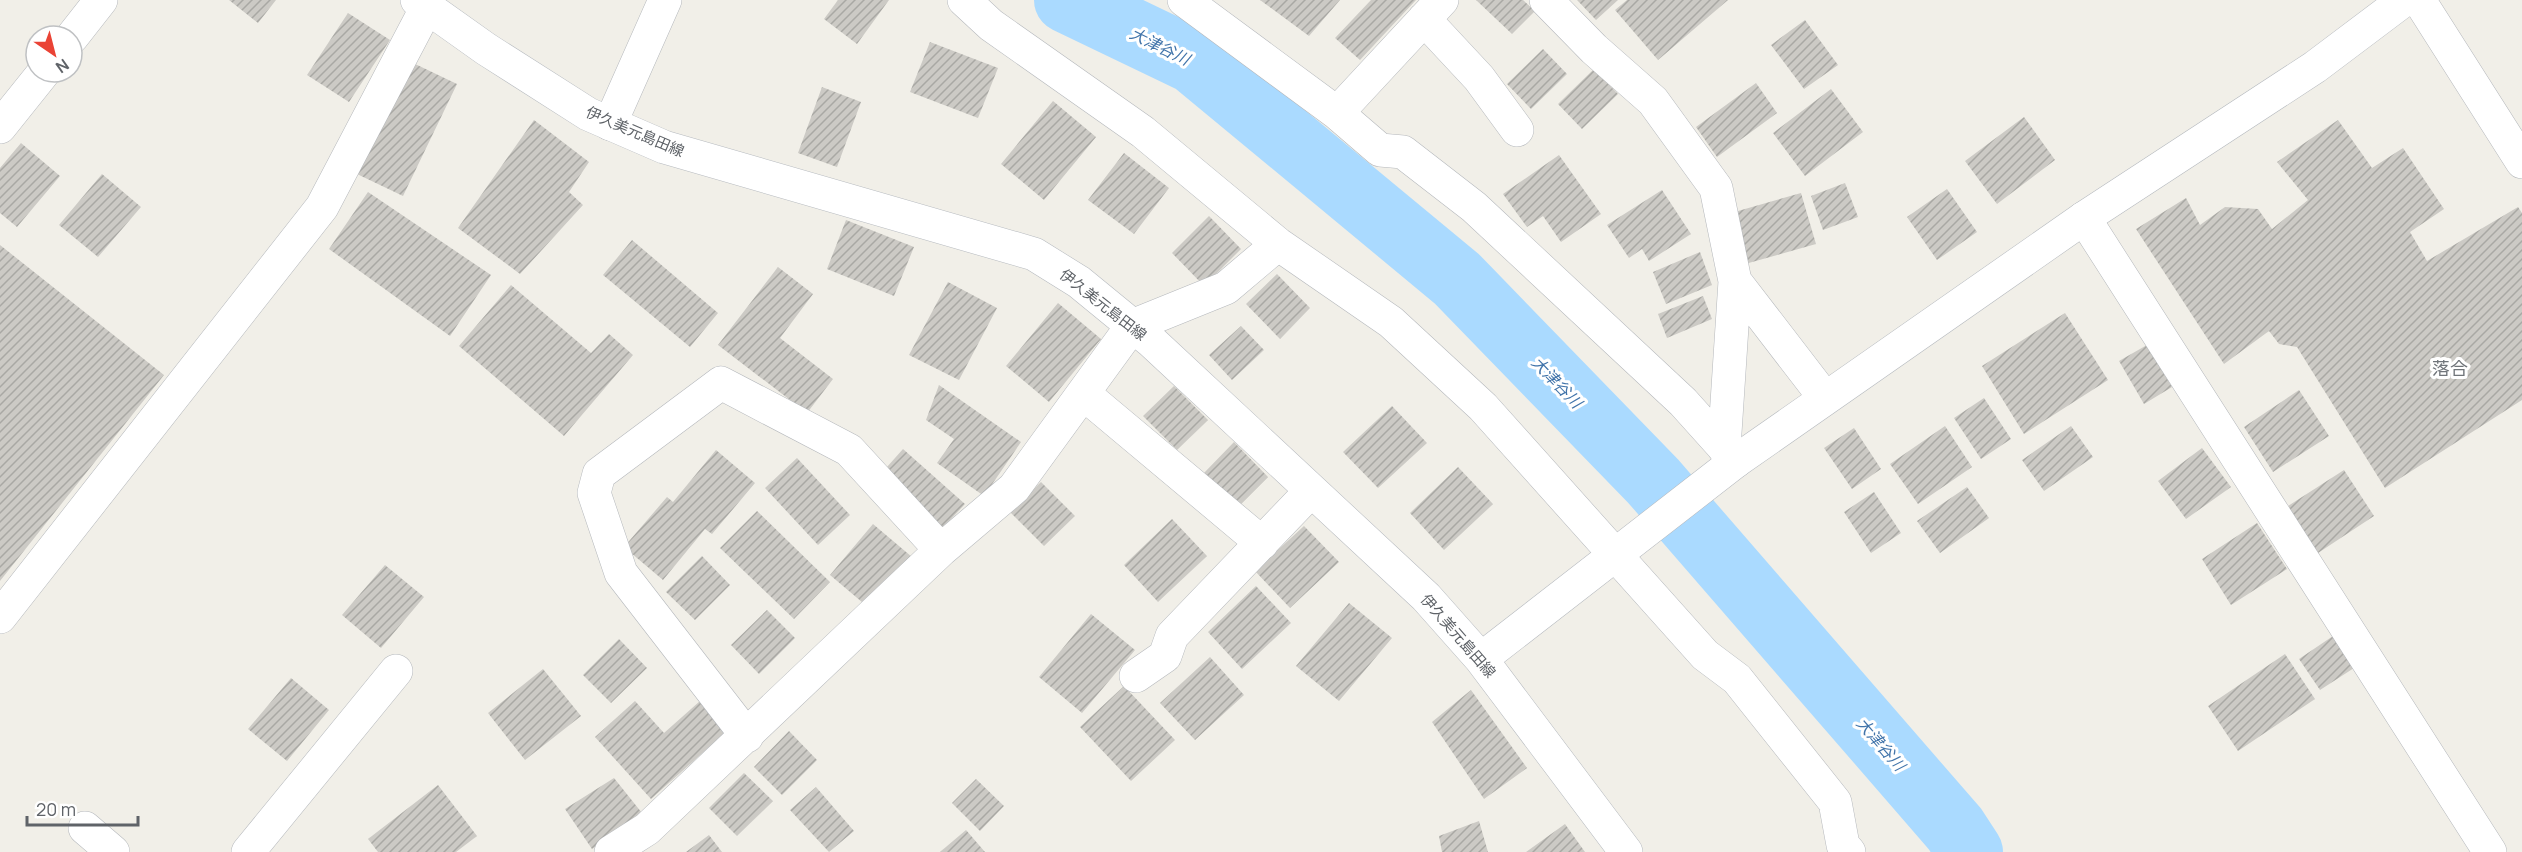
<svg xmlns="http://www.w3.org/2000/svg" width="2522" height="852" font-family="Manrope,'Noto Sans JP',sans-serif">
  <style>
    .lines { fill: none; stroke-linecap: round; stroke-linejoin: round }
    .river { stroke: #aadaff; stroke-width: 66 }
    .building { fill: url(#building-hatch) }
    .street-casing { stroke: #b5b8bc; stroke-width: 34 }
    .secondary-casing { stroke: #b6babf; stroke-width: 34 }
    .street { stroke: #fff; stroke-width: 33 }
    .secondary { stroke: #fff; stroke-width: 33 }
    .labels { text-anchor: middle; stroke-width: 6; stroke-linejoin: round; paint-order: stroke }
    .street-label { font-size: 15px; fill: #5f6368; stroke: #fff }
    .water-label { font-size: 16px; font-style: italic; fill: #4174aa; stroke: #fff }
    .quarter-label { font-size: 18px; fill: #70757a; stroke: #fff }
  </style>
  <defs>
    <pattern id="building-hatch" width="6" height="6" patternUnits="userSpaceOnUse" patternTransform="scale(1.5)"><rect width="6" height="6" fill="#cccac5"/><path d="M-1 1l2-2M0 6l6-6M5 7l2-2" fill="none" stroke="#a9a8a4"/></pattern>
  </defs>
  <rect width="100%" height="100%" fill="#f1efe8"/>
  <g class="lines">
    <path class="river" d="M1067,0L1194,61L1457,279L1653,481L1955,829L1970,852"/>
  </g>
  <path class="building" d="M229,0H276L258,23Z
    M838,0H889L857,44L824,19Z
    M1260,0H1340L1309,36Z
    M1371,0H1416L1360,60L1335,38Z
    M1476,0H1523L1535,11L1512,34Z
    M1577,0H1618L1596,20Z
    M1627,0H1728L1658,60L1615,10Z
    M348,13L390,40L349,102L307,75Z
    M1805,20L1838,65L1804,89L1771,45Z
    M930,42L998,68L978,118L910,92Z
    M1543,49L1567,74L1531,109L1507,84Z
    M411,62L457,84L403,196L357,174Z
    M1594,69L1618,94L1582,129L1558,104Z
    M1756,83L1777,113L1717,157L1696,127Z
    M822,87L861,102L837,167L798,153Z
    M1831,89L1863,132L1805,176L1773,133Z
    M1053,101L1096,137L1044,200L1001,164Z
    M2024,117L2055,160L1997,204L1965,161Z
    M534,120L589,162L569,192L583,205L520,274L458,228Z
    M2338,120L2372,168L2403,148L2444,209L2410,232L2427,261L2518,207L2522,213V400L2385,488L2297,347L2279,344L2269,331L2224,364L2136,229L2186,198L2200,225L2225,207L2258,209L2272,229L2308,200L2277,162Z
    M21,143L60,176L17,227L0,213V168Z
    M1124,153L1169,188L1134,234L1088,200Z
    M1559,155L1601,214L1561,242L1543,216L1527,227L1503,194Z
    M102,174L141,207L98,257L59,225Z
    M1845,183L1858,217L1823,230L1811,196Z
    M1947,189L1977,232L1937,260L1907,217Z
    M1662,190L1691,234L1649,261L1642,249L1629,258L1607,225Z
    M368,192L491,275L450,336L329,249Z
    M1801,193L1816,244L1745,264L1731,213Z
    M1209,216L1241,249L1204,286L1172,253Z
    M846,220L914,247L894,296L827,269Z
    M632,240L718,313L690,347L603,275Z
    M0,245L164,375L0,581Z
    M1700,252L1712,285L1666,304L1653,272Z
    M778,267L813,294L780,338L833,379L807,413L718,345Z
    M1277,274L1310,308L1280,339L1246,304Z
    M948,282L997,308L959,380L909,355Z
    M511,285L591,353L609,334L633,355L564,436L459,346Z
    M1703,296L1712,319L1667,338L1658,314Z
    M1058,303L1101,339L1049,402L1006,366Z
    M2065,313L2108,380L2024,434L1982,366Z
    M1241,326L1264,350L1232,380L1209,355Z
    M2147,345L2172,387L2144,404L2119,361Z
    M939,385L1021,442L984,496L937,463L954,439L926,420Z
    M1174,386L1208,420L1177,450L1143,416Z
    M2299,390L2329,436L2273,472L2244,427Z
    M1984,398L2011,439L1981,459L1954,418Z
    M1392,406L1427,443L1378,488L1343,452Z
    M1945,426L1972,467L1918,504L1890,464Z
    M2071,426L2093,457L2044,491L2022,460Z
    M1854,428L1881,469L1852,489L1824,448Z
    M1234,442L1268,477L1238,507L1204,473Z
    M2202,448L2231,487L2186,519L2158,481Z
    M903,449L965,504L940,531L879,476Z
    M716,450L755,483L712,534L705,529L663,580L624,547L667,497L673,502Z
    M797,458L850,515L818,545L765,488Z
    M1458,467L1493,504L1444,550L1410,513Z
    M2344,470L2374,516L2318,553L2288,506Z
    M1041,482L1075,516L1044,546L1010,512Z
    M1967,487L1989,518L1940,553L1917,521Z
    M1874,492L1901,533L1871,553L1844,512Z
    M757,511L830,582L794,619L720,548Z
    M1172,519L1207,556L1158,602L1124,565Z
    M2257,523L2287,569L2231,605L2202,559Z
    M873,524L912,557L869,608L830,575Z
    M1304,526L1339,562L1290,608L1255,571Z
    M702,556L730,585L695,620L666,592Z
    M385,565L424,597L381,648L342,615Z
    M1256,586L1291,623L1242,669L1208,632Z
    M1349,603L1392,638L1339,701L1296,666Z
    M767,610L795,638L759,674L731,645Z
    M1091,614L1135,650L1082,713L1039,677Z
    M2333,636L2354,668L2320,690L2299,659Z
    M619,639L647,668L611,703L583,675Z
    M2285,654L2315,699L2238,751L2208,706Z
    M1210,657L1244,695L1195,740L1160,703Z
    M543,669L581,716L525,760L488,713Z
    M291,678L329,710L287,761L248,729Z
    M1124,686L1175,740L1131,781L1080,727Z
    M1471,690L1527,768L1484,799L1432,722Z
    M635,701L664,733L700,701L727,731L651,799L595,737Z
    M789,731L817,760L782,795L754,767Z
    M744,773L773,801L737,836L709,808Z
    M614,778L642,813L592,849L565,809Z
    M976,779L1004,806L980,831L952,803Z
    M438,785L477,836L456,852H378L368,839Z
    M816,787L854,831L829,852L790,810Z
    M1479,821L1488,852H1442L1439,836Z
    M1565,824L1585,852H1526Z
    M966,830L985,852H940Z
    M709,835L722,852H686Z"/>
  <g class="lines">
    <defs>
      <path id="street" d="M964,0L991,25L1143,132L1278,244L1391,322L1483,407L1705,655L1737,679L1835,802L1843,845L1849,852
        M1184,0L1337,113L1380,150L1403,152L1474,207L1683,402L1736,461
        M1546,0L1594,49L1653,101L1716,188L1735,281L1825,398
        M2419,0L2522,162
        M1424,19L1479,78L1517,130
        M72,37L101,0
        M1337,113L1442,0
        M610,124L665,0
        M0,127L44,72
        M2084,218L2490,852
        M1084,394L1262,543
        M1724,448L1735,281
        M0,617L322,207L427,7
        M1136,676L1165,656L1172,636L1311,491
        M747,736L621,573L594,493L599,474L721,383L849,450L941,550
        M85,828L113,852
        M248,852L396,671
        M611,852L647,829L941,550L1014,488L1132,326L1226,288L1278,244"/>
      <path id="secondary" d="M417,0L486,49L588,114L664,147L1034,254L1079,282L1151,341L1426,597L1481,659L1626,852
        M1481,659L1736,461L2084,218L2315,67L2404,0"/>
    </defs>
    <use href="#street" class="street-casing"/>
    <use href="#secondary" class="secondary-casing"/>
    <use href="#street" class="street"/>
    <use href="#secondary" class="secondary"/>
  </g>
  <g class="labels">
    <g class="street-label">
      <text transform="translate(635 132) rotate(23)" y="5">伊久美元島田線</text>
      <text transform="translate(1103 305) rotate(38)" y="5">伊久美元島田線</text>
      <text transform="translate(1458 636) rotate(49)" y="5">伊久美元島田線</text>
    </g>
    <g class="water-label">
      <text transform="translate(1160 46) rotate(26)" y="6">大津谷川</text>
      <text transform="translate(1557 382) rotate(46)" y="6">大津谷川</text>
      <text transform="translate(1881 744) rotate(49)" y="6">大津谷川</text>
    </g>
    <g class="quarter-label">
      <text x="2450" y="375">落合</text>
    </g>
  </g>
  <g transform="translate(54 54) rotate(145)"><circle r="28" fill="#ffffff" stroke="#bfc1c3" stroke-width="1.5"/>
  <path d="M0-4.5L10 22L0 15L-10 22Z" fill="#ea4335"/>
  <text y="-9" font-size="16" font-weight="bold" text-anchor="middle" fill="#5f6368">N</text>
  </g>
  <path d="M27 816v9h111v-9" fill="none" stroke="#5f6368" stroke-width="3"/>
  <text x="36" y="816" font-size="18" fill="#5f6368" stroke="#ffffff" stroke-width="4.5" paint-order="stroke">20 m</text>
</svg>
